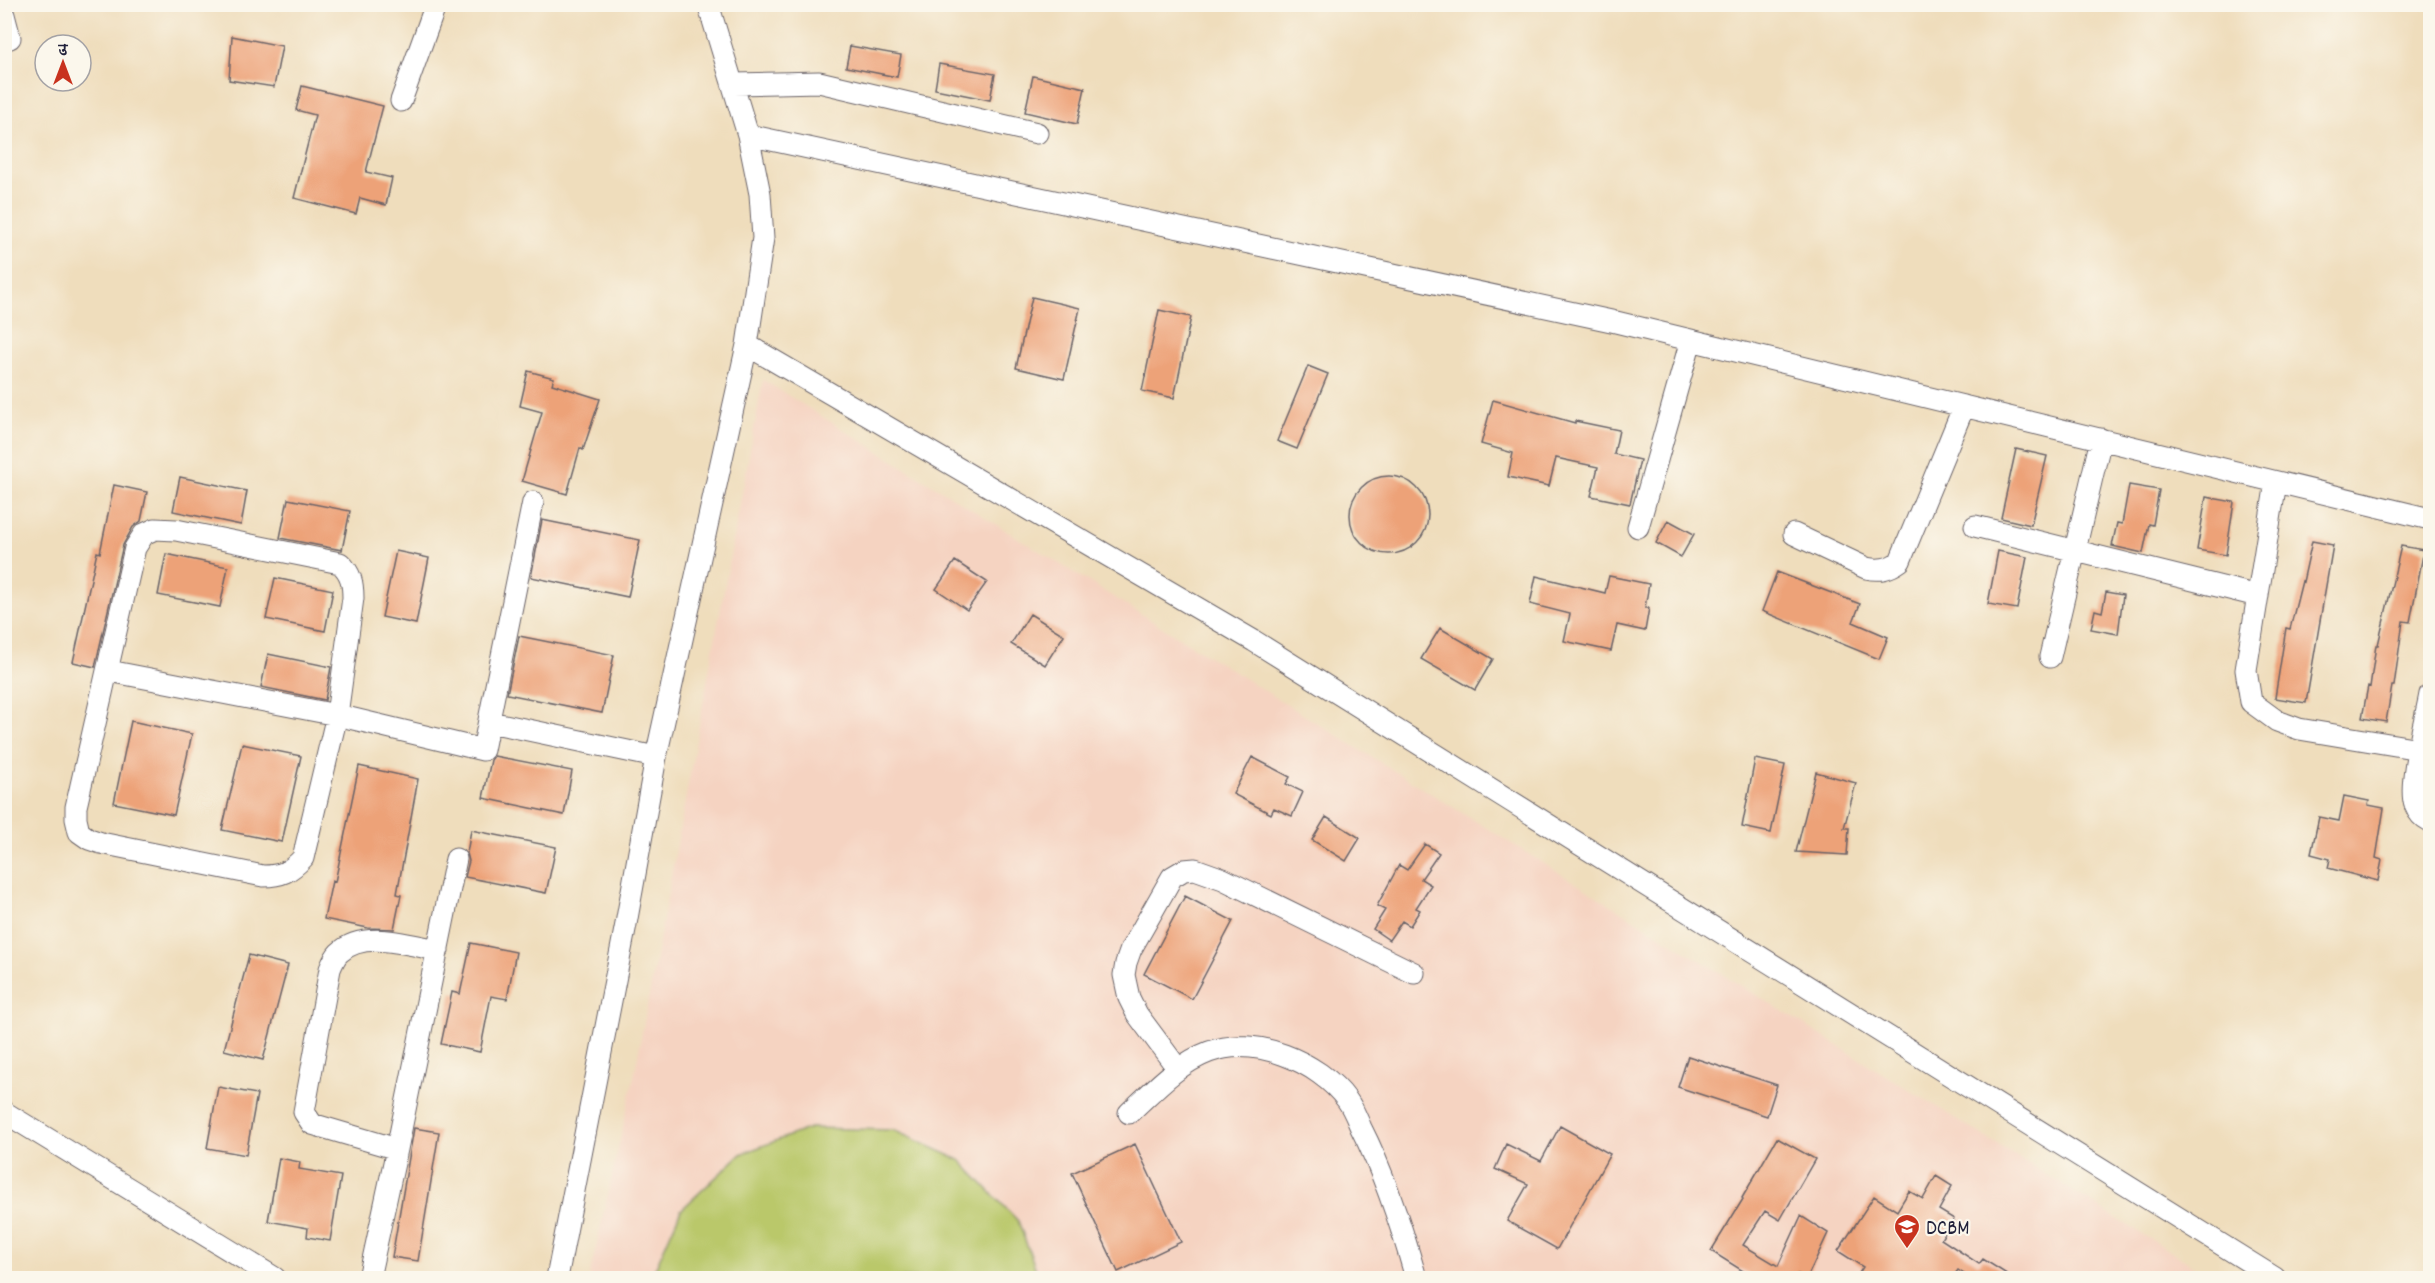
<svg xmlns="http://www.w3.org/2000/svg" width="2435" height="1283" font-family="Dekko,'Playpen Sans Deva',sans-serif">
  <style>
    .built { fill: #f5d3c1 }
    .green { fill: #bac86b; stroke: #6e7553; stroke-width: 1.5 }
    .building { fill: #eda278 }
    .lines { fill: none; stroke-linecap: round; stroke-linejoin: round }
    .minor-casing { stroke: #6a6368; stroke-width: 23 }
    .minor { stroke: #fff; stroke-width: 21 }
    .labels { text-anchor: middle; stroke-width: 4.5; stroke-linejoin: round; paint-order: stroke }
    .poi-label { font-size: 21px; fill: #22223b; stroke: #fbf7ec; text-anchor: start }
  </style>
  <rect width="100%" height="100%" fill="#fbf7ec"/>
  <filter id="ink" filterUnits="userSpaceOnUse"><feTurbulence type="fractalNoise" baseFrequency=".0167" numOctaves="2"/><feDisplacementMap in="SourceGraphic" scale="12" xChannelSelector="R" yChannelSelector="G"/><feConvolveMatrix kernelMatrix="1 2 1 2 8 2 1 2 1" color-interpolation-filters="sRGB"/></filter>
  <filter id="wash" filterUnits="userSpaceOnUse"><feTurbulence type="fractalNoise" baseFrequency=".008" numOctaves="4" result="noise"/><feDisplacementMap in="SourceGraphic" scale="24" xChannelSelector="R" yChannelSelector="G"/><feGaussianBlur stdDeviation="1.35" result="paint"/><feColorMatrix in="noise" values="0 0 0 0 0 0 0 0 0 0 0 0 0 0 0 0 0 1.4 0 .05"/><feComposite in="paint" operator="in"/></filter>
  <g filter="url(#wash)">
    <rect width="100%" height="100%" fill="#efddbc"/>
    <path class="built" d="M763,380L2213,1278H589L633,1082Z"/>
    <path class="green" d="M810,1128L893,1130L960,1160L1018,1221L1039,1278H651L681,1210L741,1154Z"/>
    <g id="blocks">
      <path class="building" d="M232,36L282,46L274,87L229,80Z
        M850,46L901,55L897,77L846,67Z
        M939,64L995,74L990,100L935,89Z
        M1033,76L1085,88L1077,124L1025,112Z
        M302,86L383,106L366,172L392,178L386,205L360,198L356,214L294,198L315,115L296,110Z
        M1032,297L1080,308L1064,379L1016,368Z
        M1159,310L1191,317L1174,398L1142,391Z
        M1308,366L1328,374L1297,449L1277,441Z
        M528,371L554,378L552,384L600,399L583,450L580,448L567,494L522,481L542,412L520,406Z
        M1493,400L1575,423V421L1619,430L1614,454L1640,460L1630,504L1591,496L1598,467L1556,458L1549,486L1508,477L1513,453L1481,444Z
        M2016,449L2047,456L2031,525L2001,518Z
        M1350 515a39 39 0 1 1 78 0a39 39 0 1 1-78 0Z
        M180,477L247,491L241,525L173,511Z
        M114,485L147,492L141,521L133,527L123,545L95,667L73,662L97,552L100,553Z
        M2129,485L2159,490L2153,525L2149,524L2143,553L2112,546L2117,523L2122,524Z
        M2206,497L2234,502L2226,555L2197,550Z
        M288,499L350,511L342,550L280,538Z
        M542,520L640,540L628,597L531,577Z
        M1668,520L1694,534L1681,557L1656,543Z
        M2312,541L2333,545L2306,703L2275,698L2286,628L2290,629L2302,581L2303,582Z
        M2401,546L2424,550L2410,622L2403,621L2394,686H2392L2386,722L2362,718L2368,686L2370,687L2376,645H2378Z
        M396,551L429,558L416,624L382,617Z
        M1998,551L2027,557L2017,609L1988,604Z
        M166,554L228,567L220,607L158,595Z
        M955,561L987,582L967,610L936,589Z
        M1777,572L1860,604L1853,622L1888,637L1879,659L1762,611Z
        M1536,576L1605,593L1609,576L1649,584L1645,608H1649L1645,631L1617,625L1611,651L1564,641L1570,614L1530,604Z
        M275,578L333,590L325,631L266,619Z
        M2106,592L2123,595L2118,634L2091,629L2095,610L2102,612Z
        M1030,614L1064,635L1045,665L1011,644Z
        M1440,628L1493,659L1475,690L1421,659Z
        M519,636L614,655L602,713L507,694Z
        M268,654L331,667L325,700L261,687Z
        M131,721L192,734L174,815L114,803Z
        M242,744L301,756L282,842L222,830Z
        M494,756L572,771L564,815L483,798L491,760Z
        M1252,757L1290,777L1286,784L1303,792L1292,816L1274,808L1271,814L1233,794Z
        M1755,759L1785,765L1771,833L1742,827Z
        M359,766L418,779L397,894L401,895L394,929L368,928L324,919L332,881L335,882Z
        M1816,772L1856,783L1844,828H1849L1847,855L1796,852Z
        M2344,796L2369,801L2368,805L2384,808L2376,858L2382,860L2378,881L2328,868L2330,859L2311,854L2319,817L2339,821Z
        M1326,817L1360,838L1346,861L1312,840Z
        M471,830L556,847L546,893L465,877L469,861L467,853Z
        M1425,844L1439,853L1421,879L1431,885L1416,908L1420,910L1410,926L1402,921L1389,940L1373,929L1385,910L1377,906L1399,865L1407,870Z
        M1185,896L1233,921L1192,999L1144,974Z
        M471,943L516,952L507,999L491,996L480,1052L441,1044L452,992L460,994Z
        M249,955L288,965L263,1060L224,1050Z
        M1688,1056L1777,1085L1767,1116L1678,1087Z
        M218,1087L257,1094L246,1155L207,1148Z
        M1560,1126L1610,1154L1557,1249L1507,1221L1528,1184L1495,1169L1506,1144L1541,1161Z
        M414,1128L439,1132L418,1261L392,1257Z
        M1777,1138L1815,1159L1780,1220L1765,1211L1743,1245L1778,1266L1801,1216L1828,1233L1807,1278L1798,1274L1795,1277L1797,1278H1754L1711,1251L1743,1199L1742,1198Z
        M1135,1144L1181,1242L1118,1272L1072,1173Z
        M279,1158L300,1162L299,1169L341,1176L330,1241L307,1237L308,1228L268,1221Z
        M1936,1176L1952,1186L1939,1210L1954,1219L1941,1239L1979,1264L1983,1259L2013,1278H1970L1958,1270L1952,1278H1856L1863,1267L1838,1251L1874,1196L1897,1211L1909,1191L1923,1199Z"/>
    </g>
  </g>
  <g filter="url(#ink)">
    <use href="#blocks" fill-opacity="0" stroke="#6a6368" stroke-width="1.5"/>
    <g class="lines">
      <defs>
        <path id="minor" d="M4,15L10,38
          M734,84L819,82L1037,133
          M401,101L436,4
          M748,135L1616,322L2430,519
          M747,345L1254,641L2275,1278
          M2276,482L2246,670L2251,702L2277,721L2299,729L2419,749
          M1975,526L2258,596
          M1638,527L1691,340
          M155,529L176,530L340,563C351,573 353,583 353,598L337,715L303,858C290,872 281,876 263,876L101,843L89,839L79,832L76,819V807L135,548L144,534Z
          M1794,534L1866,568C1880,571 1889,569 1900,561L1964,406
          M2050,657L2101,439
          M109,671L337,715L483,750L533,502
          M2430,694C2426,718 2407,785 2415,805C2418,813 2424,819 2430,822
          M490,722L656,757
          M1178,1069L1137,1014L1129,998L1124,975L1126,963L1131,949L1172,877L1184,870L1195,869L1223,879L1414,973
          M4,1112L275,1278
          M1129,1113C1153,1091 1177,1064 1209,1052C1255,1035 1318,1061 1347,1100C1353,1108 1357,1119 1361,1128C1385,1175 1402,1228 1416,1278
          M397,1149L312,1124L304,1112L330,969C332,964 335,957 339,953C363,929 409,945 438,950
          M369,1278L397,1149L456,859
          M557,1278L626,924L656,757L747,345L763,238L760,194L748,135L708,4"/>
      </defs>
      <use href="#minor" class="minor-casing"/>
      <use href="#minor" class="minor"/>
    </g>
  </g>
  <defs>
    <symbol id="university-pin" viewBox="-11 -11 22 30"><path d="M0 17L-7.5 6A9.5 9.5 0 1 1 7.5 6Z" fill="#c8321e" stroke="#fbf7ec"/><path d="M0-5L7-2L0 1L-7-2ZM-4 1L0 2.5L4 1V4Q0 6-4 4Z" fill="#fff"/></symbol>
  </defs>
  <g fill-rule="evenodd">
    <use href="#university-pin" x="1892" y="1212" width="30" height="40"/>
  </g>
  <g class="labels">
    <g class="poi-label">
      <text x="1926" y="1234">DCBM</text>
    </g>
  </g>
  <rect width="2435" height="1283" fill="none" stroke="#fbf7ec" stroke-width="24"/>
  <g transform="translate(63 63)"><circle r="28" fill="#fbf7ec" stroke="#a4a2a5" stroke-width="1.5"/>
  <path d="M0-4.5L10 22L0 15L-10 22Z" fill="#c8321e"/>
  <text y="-9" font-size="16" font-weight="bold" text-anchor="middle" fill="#22223b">उ</text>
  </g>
</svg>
